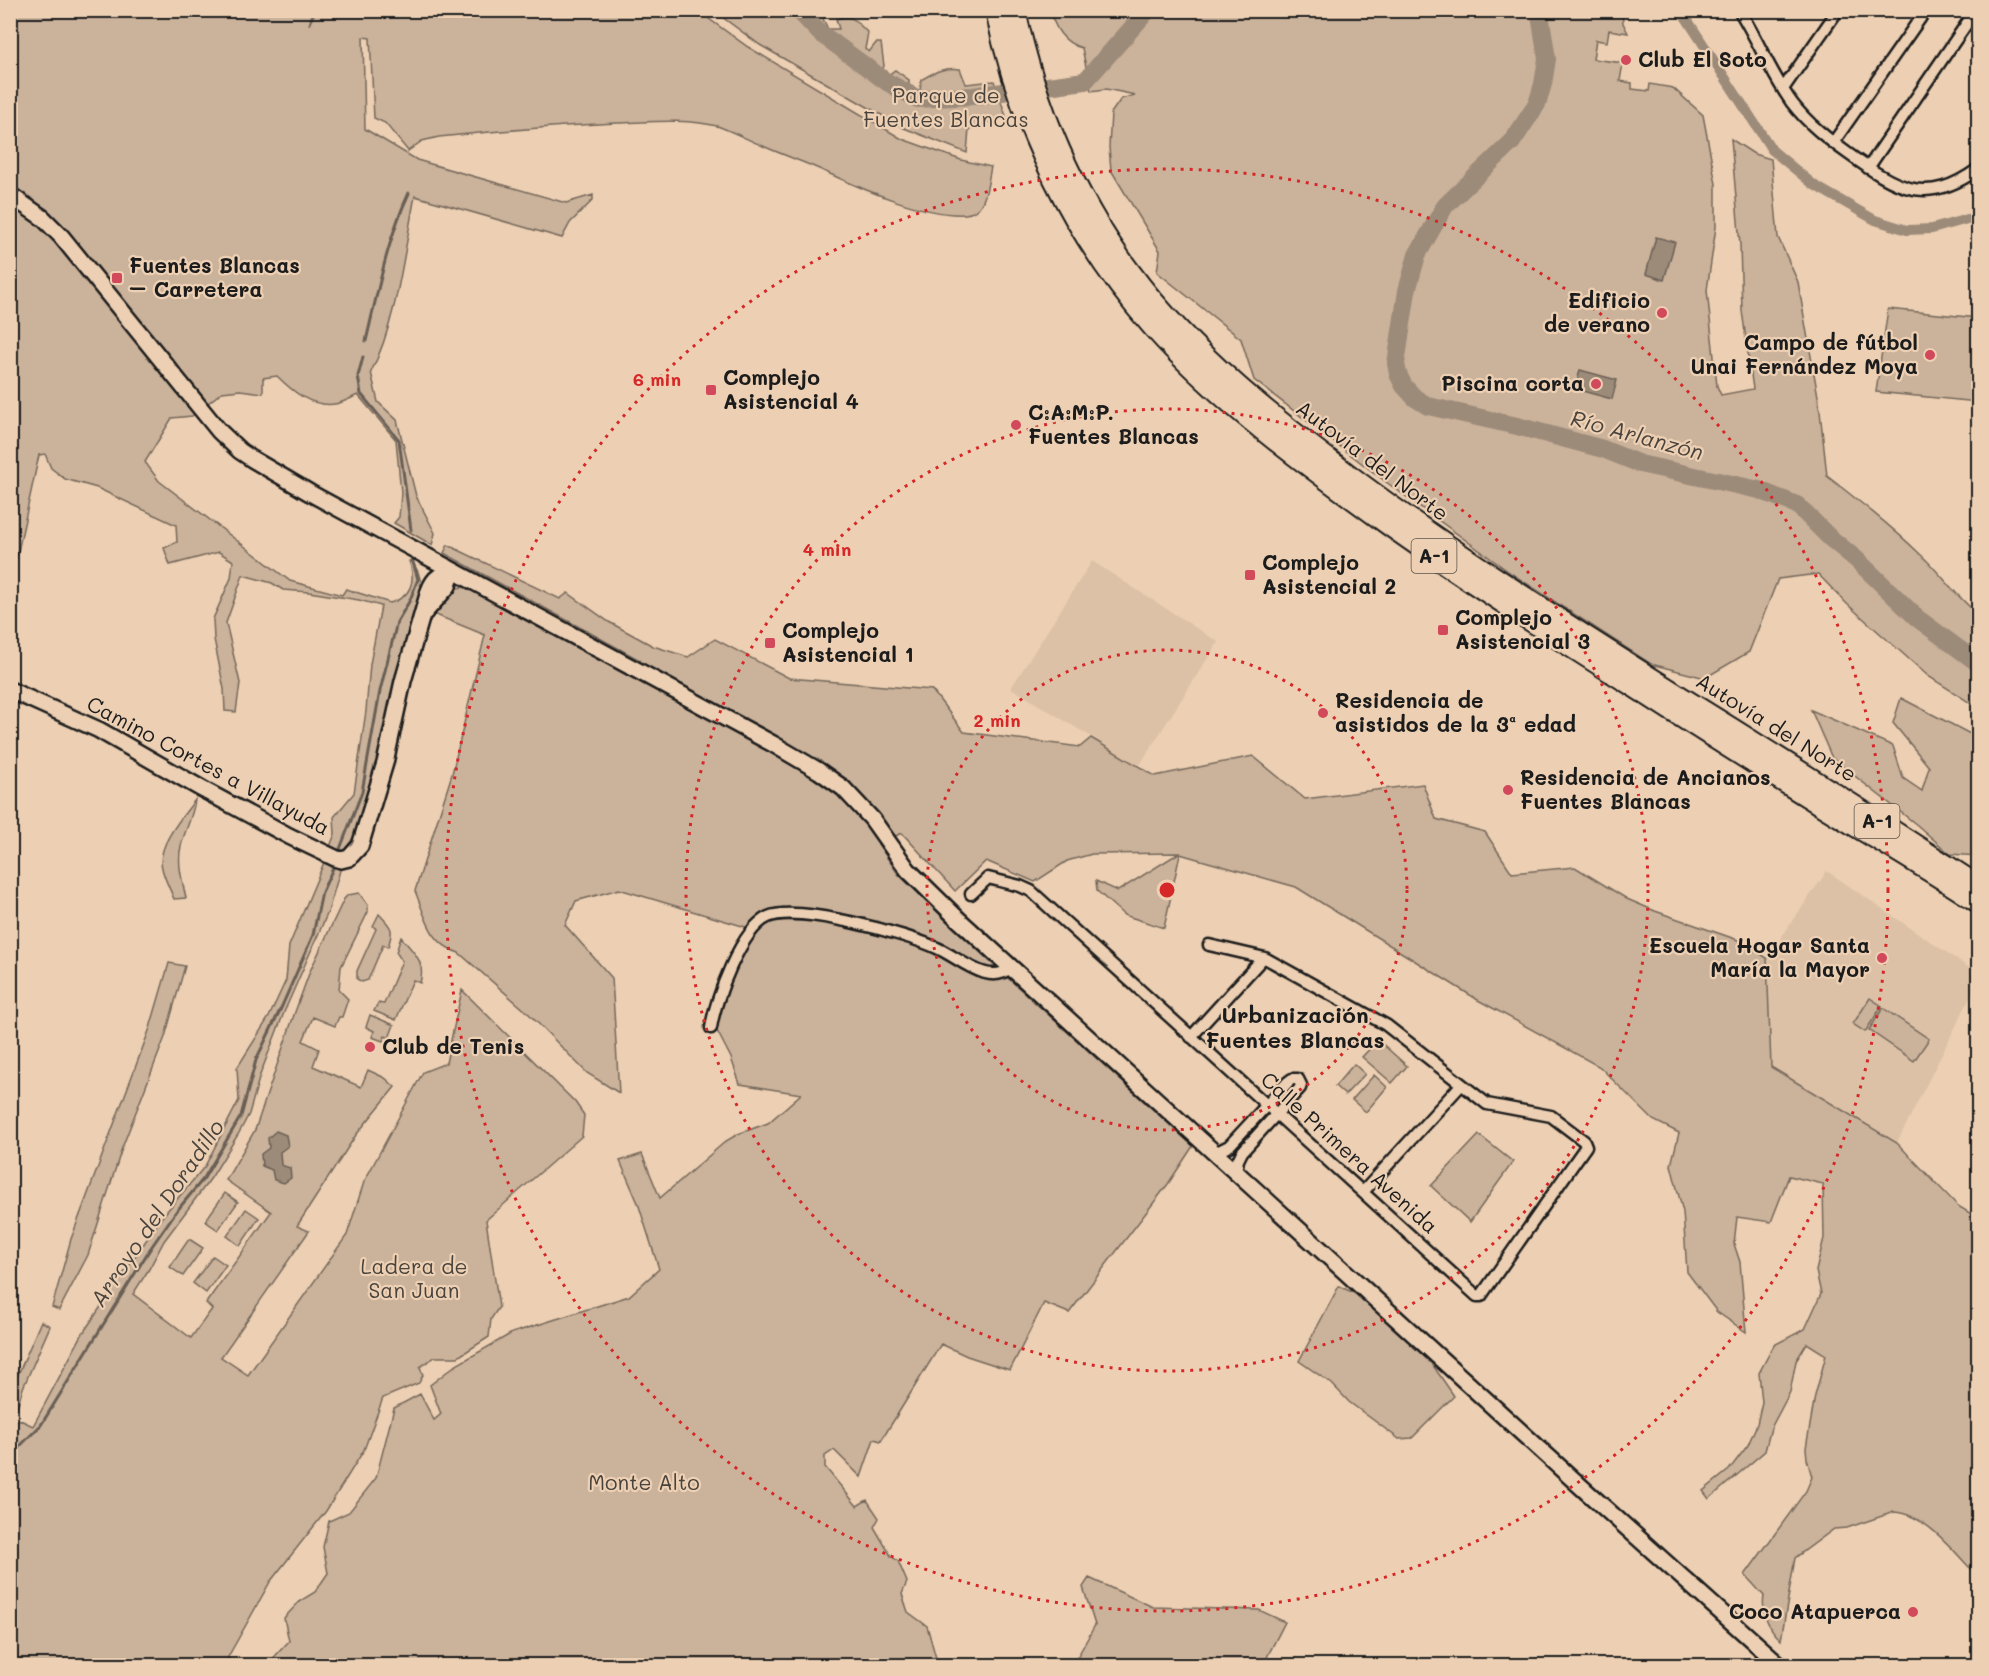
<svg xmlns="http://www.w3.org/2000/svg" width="1989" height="1676" font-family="Mali,sans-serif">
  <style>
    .built { fill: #dcc1a6 }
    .green { fill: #cbb29a; stroke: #74675b; stroke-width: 1.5 }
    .water { fill: #9d8b7a; stroke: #695f54; stroke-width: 1.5 }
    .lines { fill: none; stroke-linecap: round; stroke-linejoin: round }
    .stream { stroke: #695f54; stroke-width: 3 }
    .canal { stroke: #9d8b7a; stroke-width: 10 }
    .river { stroke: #9d8b7a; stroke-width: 18 }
    .street-casing { stroke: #1c1c1c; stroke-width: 15 }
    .secondary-casing { stroke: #1c1c1c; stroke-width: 20 }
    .highway-casing { stroke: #1c1c1c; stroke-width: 24 }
    .street { stroke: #edd0b3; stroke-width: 10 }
    .secondary { stroke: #edd0b3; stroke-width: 15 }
    .highway { stroke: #edd0b3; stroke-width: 20 }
    .ring { fill: none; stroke: #d62828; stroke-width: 3; stroke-dasharray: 3 6 }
    .poi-dot { fill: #d1495b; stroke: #edd0b3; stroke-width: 2 }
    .labels { text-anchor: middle; stroke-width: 4.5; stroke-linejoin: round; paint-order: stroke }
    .shield { fill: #edd0b3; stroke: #5b5249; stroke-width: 1.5 }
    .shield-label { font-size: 20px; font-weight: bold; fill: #1c1c1c }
    .poi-label { font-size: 21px; font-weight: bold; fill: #1c1c1c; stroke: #edd0b3; text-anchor: start }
    .park-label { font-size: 21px; fill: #48423c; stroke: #edd0b3 }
    .street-label { font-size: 21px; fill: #1c1c1c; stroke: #edd0b3 }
    .water-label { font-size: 22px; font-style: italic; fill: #49433d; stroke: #edd0b3 }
    .neighbourhood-label { font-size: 22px; font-weight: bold; fill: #1c1c1c; stroke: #edd0b3 }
    .centre { fill: #d62828; stroke: #edd0b3; stroke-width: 3 }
    .ring-label { font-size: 18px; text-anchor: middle; font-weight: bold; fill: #d62828; stroke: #edd0b3; stroke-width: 4.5; stroke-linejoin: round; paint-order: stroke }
  </style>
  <rect width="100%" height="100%" fill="#edd0b3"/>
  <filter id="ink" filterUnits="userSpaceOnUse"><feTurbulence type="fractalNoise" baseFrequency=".0167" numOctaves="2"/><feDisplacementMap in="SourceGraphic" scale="12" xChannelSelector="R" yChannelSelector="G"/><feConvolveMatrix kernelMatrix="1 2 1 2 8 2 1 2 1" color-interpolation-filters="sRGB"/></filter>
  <g filter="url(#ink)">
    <path class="built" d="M1092,561L1218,642L1139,766L1011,688Z
      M1827,871L1978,974V982L1897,1143L1771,1067L1767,958Z"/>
    <path class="green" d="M316,10L698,11L748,47L902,139L961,160L991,167C987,184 987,213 965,214C928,217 864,190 830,174C808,163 785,156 763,146C748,140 732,131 717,126C684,118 650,122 617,123C557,126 498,131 439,137L422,141L408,151L385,123L374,118L370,38L363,37L365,129L417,160L566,203L593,195V200L570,223L562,238L415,196C404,252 397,321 371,372L378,402L397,420L416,496L435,533L432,545L394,523L399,517L401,493L396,440L358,395C351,398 343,403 335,404C311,407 293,392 277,376L263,378V393L240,390L222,392L192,416L172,418L145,462L159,481L290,581L342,595L346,589L390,603C412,597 416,580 409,561L411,560C418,570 421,577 421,589L397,683L382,753L355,836L341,854L329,849L335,834L334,817L354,793L366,711L370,664L381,606L359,600L309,592L283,590L272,583L243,575L226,623L240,683L236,712L225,711L224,689L214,639L213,619L231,578L233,561L219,552L170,565L164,548L177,542L176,525L97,488L65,479L51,468L45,454L39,455L11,584V11H313L309,25Z
      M714,11H832L823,19L828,29H839L836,19C853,13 856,22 868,33L865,49L869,52L876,43H881L884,66L882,71L888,75L895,70L909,80V91L920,92L921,80C934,72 944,67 960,69L966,84L994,81L1006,116L969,129L967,153L904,128L760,45Z
      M1050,11H1622L1623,23L1628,33L1609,30L1607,42L1596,40L1593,59L1623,63L1620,81L1632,83V89L1649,91L1650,84L1673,88L1703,115L1716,184V227L1707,290L1717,386L1721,395L1753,389L1742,311L1740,245L1731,139L1754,154L1771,159L1778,237L1798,282L1819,402L1827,476C1859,501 1891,526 1920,554C1941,573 1956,597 1978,614V708L1928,676L1847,604L1818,574L1778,579L1749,652L1705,678L1651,664L1512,574L1386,482L1254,380L1241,339L1157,272L1160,251L1111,170L1109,147L1111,113L1121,99L1135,95L1106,89L1091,91L1082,48C1063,43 1055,28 1050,11Z
      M1888,309L1978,318V402L1876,392Z
      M448,545L560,599L568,593L609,622L653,646L688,657L715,639L789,678L932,690L964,732L1080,747L1091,738L1155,776L1253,756L1305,799L1423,784L1436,819L1485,832L1512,873L1575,867L1627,899L1655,911L1738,940L1767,958L1771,1067L1897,1143L1958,1206L1978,1218V1577C1957,1555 1927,1514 1894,1512L1847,1528L1834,1529L1795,1558L1781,1640C1769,1629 1761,1613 1764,1596L1745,1575L1806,1491L1812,1477L1807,1459L1806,1448L1815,1396L1826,1355L1807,1343L1796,1361L1790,1392L1771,1428L1765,1451L1709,1499L1703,1491L1729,1470L1748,1445L1757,1424L1762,1402L1759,1373L1774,1345L1805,1329L1821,1294L1816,1271L1824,1238L1823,1184L1789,1176L1771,1222L1737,1217L1734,1244L1740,1262L1746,1332L1717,1312L1687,1272L1683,1212L1671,1165L1679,1133L1653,1120L1600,1067L1478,1000L1296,887L1180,854L1164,928L1124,915L1097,891L1096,881L1118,891L1179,853L1092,854L1067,861L1035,882L986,861L955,891L902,833L878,844L898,874L987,959L1193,1146L1168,1184L1069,1313L1044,1303L1010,1370L967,1356L941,1344L881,1441L874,1439L861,1477L834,1450L825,1456V1467L857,1506L867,1500L879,1518L874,1527L891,1556L898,1561L907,1582L902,1594L908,1612L927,1626L938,1665L266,1666L289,1641L284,1618L300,1601L315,1592L328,1573L323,1547L329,1521L349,1512L376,1478L394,1408L420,1394L434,1420L441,1414L430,1385L453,1367L512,1333L629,1296L659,1269L638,1203L620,1161L642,1154L660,1198L726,1141L738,1134L768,1123L801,1094L740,1084L731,1058L712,1021L749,928L619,889L576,901L565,925L612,978L619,1093L587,1073L527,1012L459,953C429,943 426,917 415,891L452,774L485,635L431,613L454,588L466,587L633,675L640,660L444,553Z
      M1901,698L1978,738V856L1950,854L1917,825L1832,758L1811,710L1893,746L1903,778L1922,791L1929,767L1893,723Z
      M195,800C193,817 185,829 181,846C177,863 182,880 186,898L174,899C170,889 164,878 162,868C156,846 183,816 195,800Z
      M325,860L341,867L328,912L285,1010L260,1075L249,1114L239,1133L211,1178L164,1241L149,1269L133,1294L191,1338L212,1309L206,1303L271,1212L226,1180L255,1130L295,1012L310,971L344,899L348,895L359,893L368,905V912L341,967L339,990L348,999L342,1017H339L335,1026L313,1017L303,1041L319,1049L313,1066L361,1087L368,1070L385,1078L395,1087L356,1135L297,1226L309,1231L221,1357L248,1375L347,1235L364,1182L423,1072L446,1063L462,990L575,1102L584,1115L582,1136L486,1220L499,1307L491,1319L489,1337L458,1357H435L420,1367L423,1375L419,1383L383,1398L364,1450L326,1511L270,1582L228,1657L230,1665L11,1666L10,1404L17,1377L41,1321L50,1326L23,1388L14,1417L33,1426L83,1333L162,1217L205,1166L239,1100L237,1068L269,1017L286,980L289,946Z
      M379,914C392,928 394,928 388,947L383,945L368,980L362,982L357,979V971L376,929L373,926Z
      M401,937C414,953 426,961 420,983L413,980L396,1020L374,1011L378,1003L384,1004L402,961L396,952Z
      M169,963L185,966L165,1037L122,1148L88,1255L59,1310L52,1307L71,1239L150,1028Z
      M1870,998L1882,1006L1865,1032L1853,1024Z
      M1883,1008L1929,1039L1914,1061L1869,1030Z
      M370,1015L394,1025L389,1038L385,1036L383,1041L372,1037L374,1031L366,1027Z
      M1378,1040L1407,1066L1392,1083L1362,1057Z
      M1354,1064L1365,1074L1345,1095L1335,1086Z
      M1374,1075L1387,1087L1366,1112L1352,1100Z
      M1479,1135L1513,1162L1470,1222L1431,1186Z
      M225,1193L238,1202L218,1230L205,1221Z
      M246,1209L259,1218L240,1246L227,1236Z
      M189,1239L203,1248L183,1276L170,1267Z
      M213,1256L226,1265L206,1293L193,1283Z
      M1339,1286L1354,1293L1379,1314L1432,1364L1454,1396L1412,1438L1399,1439L1349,1402L1332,1384L1299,1361Z
      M1089,1578L1153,1607L1259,1610L1285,1622L1263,1665H1073L1095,1625L1083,1587Z"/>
    <path class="water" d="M1656,237L1675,242L1664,280L1646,274Z
      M1580,370L1617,380L1612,399L1575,389Z
      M276,1131L286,1135L288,1146L280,1152L281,1165L290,1168L291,1178L284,1183L274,1180L272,1170L262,1166L261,1154L269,1148L268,1138Z"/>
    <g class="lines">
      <path class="stream" d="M366,341C378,291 387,240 409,193
        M363,357L358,376L361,394L399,440L411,530
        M340,849L362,792L380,691L397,622L410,600L418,579L412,559
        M10,1456L41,1425L150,1249L175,1213L204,1178L241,1116L256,1060L282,1006L313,935L322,892L333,868"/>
      <path class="canal" d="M1681,10L1772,150L1814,185L1875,220L1907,230L1932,229L1978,216"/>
      <path class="river" d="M798,10L820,33L887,82L918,99L973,96L1085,81L1148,10
        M1538,10L1540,14L1547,59L1543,84L1537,104L1512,142L1445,206L1417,255L1407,291L1396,364L1398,374L1404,386L1415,398L1428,406L1517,426L1603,449L1640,464L1759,490L1797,505L1829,537L1857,560L1917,618L1978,663"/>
      <defs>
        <path id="street" d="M1739,10C1758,40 1771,74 1792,103C1808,124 1829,140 1850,155C1896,188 1926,207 1978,169
          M1783,89L1838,10
          M1833,143L1926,10
          M1868,168L1976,10
          M971,894L988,878L1020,886L1031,891L1477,1296H1481L1584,1149L1586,1146L1584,1141L1551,1116L1487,1104L1386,1025L1265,958L1209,945
          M711,1028C715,1000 741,929 768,917C796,904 908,934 937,948C958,957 990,988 1011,967
          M1191,1037L1263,958
          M1215,1153L1229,1146L1288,1082L1292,1079H1298L1301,1085L1300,1088L1242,1152L1238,1160L1236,1172
          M1363,1192L1461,1085"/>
        <path id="secondary" d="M10,195L43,218L61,236L219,431L240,451L252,459L310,493L773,744L819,771L843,788L872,819L908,870L959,920L1588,1493L1781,1666
          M424,613L448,586L451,576L447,567
          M10,690L99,730L202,789L289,836L335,858L341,860L349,858L360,846L385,763L403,681L429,591C434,577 441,573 456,572"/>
        <path id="highway" d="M996,10C1018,124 1076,240 1153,327C1222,404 1306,465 1389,525C1469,582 1552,635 1635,687C1697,727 1758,766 1821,805C1873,837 1927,868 1978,902
          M1015,10C1035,104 1073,195 1130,272C1192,356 1278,422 1361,484C1465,561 1575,630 1684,699C1781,759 1877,820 1972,882"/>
      </defs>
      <use href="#street" class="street-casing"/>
      <use href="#secondary" class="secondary-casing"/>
      <use href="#highway" class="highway-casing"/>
      <use href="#street" class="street"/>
      <use href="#secondary" class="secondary"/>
      <use href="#highway" class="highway"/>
    </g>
  </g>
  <g class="ring">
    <circle cx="1167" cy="890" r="240"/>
    <circle cx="1167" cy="890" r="481"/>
    <circle cx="1167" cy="890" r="721"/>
  </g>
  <g class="poi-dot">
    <circle cx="1626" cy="60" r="6"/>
    <rect x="111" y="272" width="12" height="12" rx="3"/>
    <circle cx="1662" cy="313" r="6"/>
    <circle cx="1930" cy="355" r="6"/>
    <circle cx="1596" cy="384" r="6"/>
    <rect x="705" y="384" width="12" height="12" rx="3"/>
    <circle cx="1016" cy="425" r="6"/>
    <rect x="1244" y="569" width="12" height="12" rx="3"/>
    <rect x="1437" y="624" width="12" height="12" rx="3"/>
    <rect x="764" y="637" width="12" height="12" rx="3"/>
    <circle cx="1323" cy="713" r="6"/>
    <circle cx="1508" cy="790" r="6"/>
    <circle cx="1882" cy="958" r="6"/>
    <circle cx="370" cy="1047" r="6"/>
    <circle cx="1913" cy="1612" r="6"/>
  </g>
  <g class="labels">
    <g class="shield">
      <rect x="1411.5" y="539" width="45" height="34" rx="4.5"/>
      <rect x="1854.5" y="804" width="45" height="34" rx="4.5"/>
    </g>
    <g class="shield-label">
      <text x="1434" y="563">A-1</text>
      <text x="1877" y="828">A-1</text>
    </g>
    <g class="poi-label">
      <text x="1638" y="67">Club El Soto</text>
      <text x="129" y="273">Fuentes Blancas<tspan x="129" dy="24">– Carretera</tspan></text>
      <text x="1650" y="308" text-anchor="end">Edificio<tspan x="1650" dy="24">de verano</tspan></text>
      <text x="1918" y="350" text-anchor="end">Campo de fútbol<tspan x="1918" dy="24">Unai Fernández Moya</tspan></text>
      <text x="723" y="385">Complejo<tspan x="723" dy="24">Asistencial 4</tspan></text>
      <text x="1584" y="391" text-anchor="end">Piscina corta</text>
      <text x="1028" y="420">C:A:M:P.<tspan x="1028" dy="24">Fuentes Blancas</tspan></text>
      <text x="1262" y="570">Complejo<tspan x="1262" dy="24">Asistencial 2</tspan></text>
      <text x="1455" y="625">Complejo<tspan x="1455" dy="24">Asistencial 3</tspan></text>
      <text x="782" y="638">Complejo<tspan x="782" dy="24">Asistencial 1</tspan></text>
      <text x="1335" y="708">Residencia de<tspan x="1335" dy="24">asistidos de la 3ª edad</tspan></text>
      <text x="1520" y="785">Residencia de Ancianos<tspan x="1520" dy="24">Fuentes Blancas</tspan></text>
      <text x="1870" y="953" text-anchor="end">Escuela Hogar Santa<tspan x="1870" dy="24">María la Mayor</tspan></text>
      <text x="382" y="1054">Club de Tenis</text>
      <text x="1901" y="1619" text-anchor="end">Coco Atapuerca</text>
    </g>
    <g class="park-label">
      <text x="946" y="103">Parque de<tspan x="946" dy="24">Fuentes Blancas</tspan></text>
      <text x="414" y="1274">Ladera de<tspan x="414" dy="24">San Juan</tspan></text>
      <text x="644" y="1490">Monte Alto</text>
    </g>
    <g class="street-label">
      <text transform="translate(1372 461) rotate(37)" y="7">Autovía del Norte</text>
      <text transform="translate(1776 728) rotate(32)" y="7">Autovía del Norte</text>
      <text transform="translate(208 766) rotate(28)" y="7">Camino Cortes a Villayuda</text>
      <text transform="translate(1349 1153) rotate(42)" y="7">Calle Primera Avenida</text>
    </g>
    <g class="water-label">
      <text transform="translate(1637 435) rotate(15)" y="8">Río Arlanzón</text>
      <text transform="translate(157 1213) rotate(-56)" y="8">Arroyo del Doradillo</text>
    </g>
    <g class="neighbourhood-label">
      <text x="1295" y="1023">Urbanización<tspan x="1295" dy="25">Fuentes Blancas</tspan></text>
    </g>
  </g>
  <circle cx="1167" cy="890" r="9" class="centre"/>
  <g class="ring-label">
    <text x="657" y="386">6 min</text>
    <text x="827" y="556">4 min</text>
    <text x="997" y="727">2 min</text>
  </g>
  <rect width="1989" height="1676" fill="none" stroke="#edd0b3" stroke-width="36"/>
  <rect x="18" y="18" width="1953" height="1640" fill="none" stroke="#1c1c1c" stroke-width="2" filter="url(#ink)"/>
</svg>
